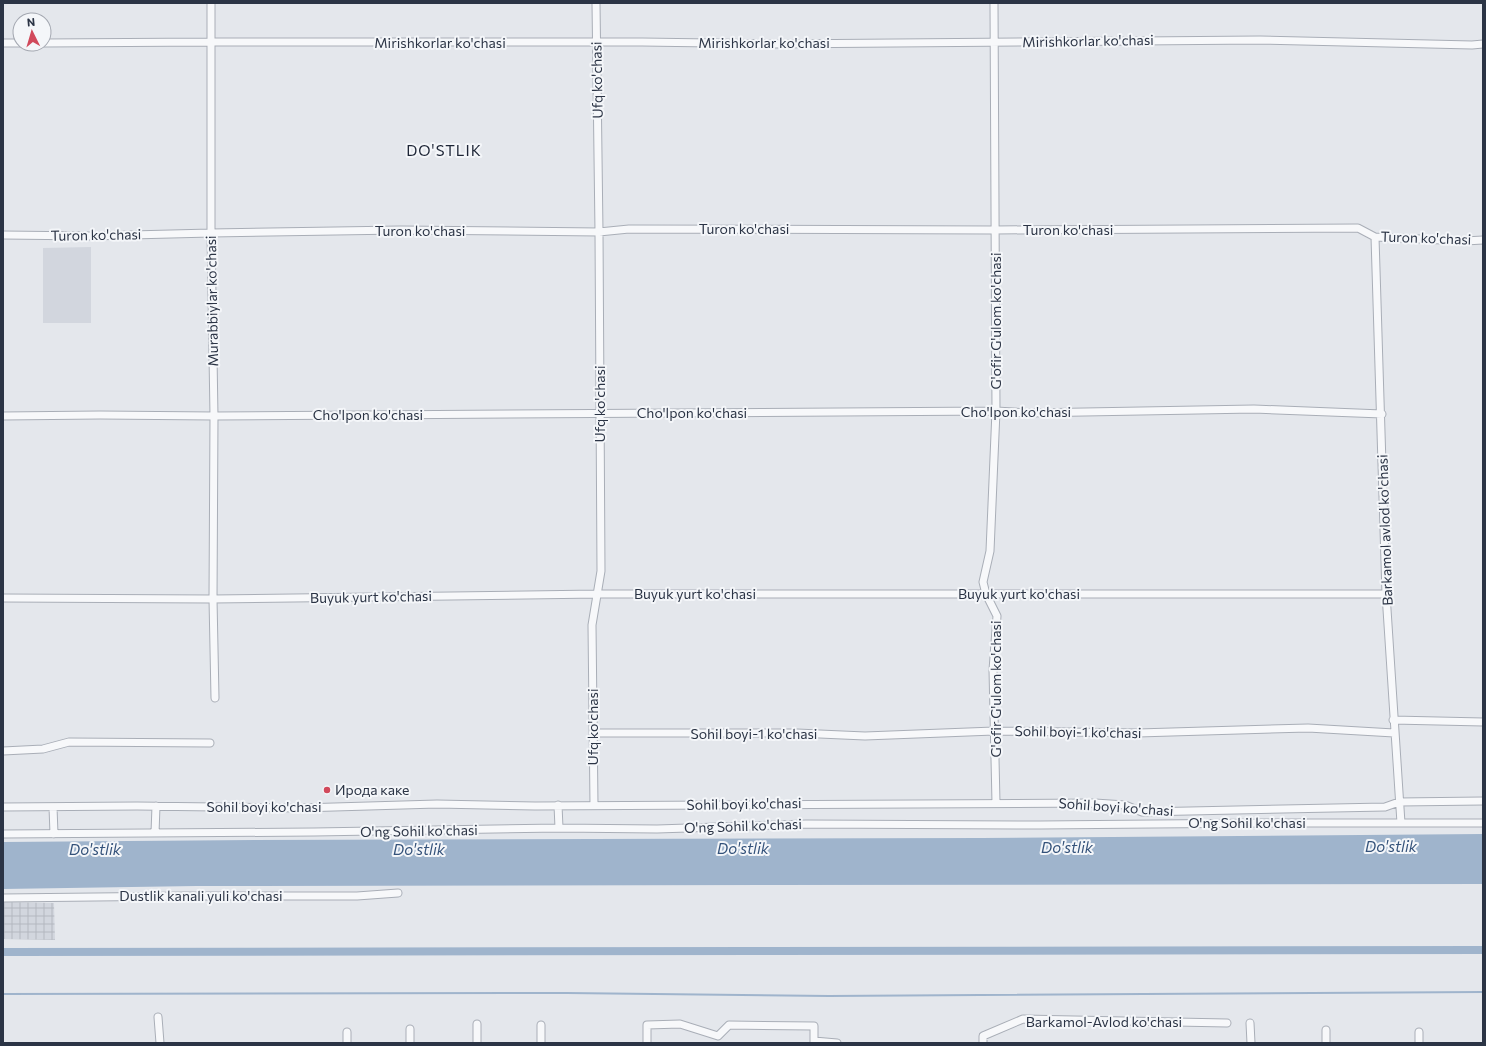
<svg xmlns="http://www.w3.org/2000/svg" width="1486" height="1046" font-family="Commissioner,sans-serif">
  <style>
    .built { fill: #d2d6de }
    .industrial { fill: url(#industrial-grid) }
    .water { fill: #9fb4cc }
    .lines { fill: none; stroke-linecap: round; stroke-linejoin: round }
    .stream { stroke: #9fb4cc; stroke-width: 2 }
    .canal { stroke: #9fb4cc; stroke-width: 8 }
    .street-casing { stroke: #a9aeb7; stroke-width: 9 }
    .street { stroke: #f7f8fa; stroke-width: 7 }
    .poi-dot { fill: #d1495b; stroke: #f4f6f9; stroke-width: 1.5 }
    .labels { text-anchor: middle; stroke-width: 4; stroke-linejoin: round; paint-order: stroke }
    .street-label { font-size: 14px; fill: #2b3445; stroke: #f4f6f9 }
    .poi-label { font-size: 14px; fill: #2b3445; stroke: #f4f6f9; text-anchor: start }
    .neighbourhood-label { font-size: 15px; letter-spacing: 1px; fill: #1d2536; stroke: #f4f6f9 }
    .water-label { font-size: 15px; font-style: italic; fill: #34527a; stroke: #f4f6f9 }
  </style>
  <defs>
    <pattern id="industrial-grid" width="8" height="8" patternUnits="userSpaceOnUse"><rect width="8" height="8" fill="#d2d6de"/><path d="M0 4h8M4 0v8" fill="none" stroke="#b4b8c0"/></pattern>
  </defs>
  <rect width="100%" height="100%" fill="#e4e7ec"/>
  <path class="built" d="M91,247V323H43V248Z"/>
  <path class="industrial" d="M3,902L54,903L55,940L3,939Z"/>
  <path class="water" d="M1483,834V884L196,886L3,889V842L254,840L982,838Z"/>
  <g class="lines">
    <path class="stream" d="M3,994L567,993L829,996L1483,992"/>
    <path class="canal" d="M3,952L1483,950"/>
    <defs>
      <path id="street" d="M211,3V233L214,416L213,599L215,698
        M994,3L996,411L990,551L983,582L986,594L997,616L993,670L996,803
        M3,43H20
        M44,43L211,42H642L774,44L1260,40L1472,45L1483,44
        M3,235L91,236L211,233L400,230L599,232L629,229L995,230L1358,228L1375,237L1465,241L1483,240
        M1375,237L1386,594L1401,823
        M3,416L100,415L214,416L996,411L1028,413L1254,409L1382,414
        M3,598L213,599L598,594H1386
        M1393,720L1483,722
        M594,733H797L865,736L994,731L1138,733L1308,728L1394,733
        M3,751L43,749L69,742L210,743
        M558,805L559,828
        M594,805L592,625L601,571L599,232L596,3
        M3,807L137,806L300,808L437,804L535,806L1095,803L1125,805L1142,812L1385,807L1399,802L1483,801
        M53,807L54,834
        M155,833L156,806
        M3,834L314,832L559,828L657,829L806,824L1040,825L1269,823H1483
        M3,898L186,896H357L398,893
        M158,1017L160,1043
        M1250,1023L1251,1043
        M410,1029V1043
        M1326,1030V1043
        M347,1032V1043
        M1419,1032V1043
        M814,1041L837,1043
        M477,1043V1024
        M541,1043V1025
        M647,1043V1025L680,1024L718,1036L729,1025L814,1026V1043
        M983,1043V1036L1023,1019L1227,1023"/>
    </defs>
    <use href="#street" class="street-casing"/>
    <use href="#street" class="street"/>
  </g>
  <circle class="poi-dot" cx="327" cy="790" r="4"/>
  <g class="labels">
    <g class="street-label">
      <text transform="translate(1088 41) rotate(-1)" y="5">Mirishkorlar ko'chasi</text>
      <text x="440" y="48">Mirishkorlar ko'chasi</text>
      <text x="764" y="48">Mirishkorlar ko'chasi</text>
      <text transform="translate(597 80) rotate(-91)" y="5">Ufq ko'chasi</text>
      <text x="744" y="234">Turon ko'chasi</text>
      <text x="1068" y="235">Turon ko'chasi</text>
      <text x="420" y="236">Turon ko'chasi</text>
      <text transform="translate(96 235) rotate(-1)" y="5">Turon ko'chasi</text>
      <text transform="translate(1426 238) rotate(2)" y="5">Turon ko'chasi</text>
      <text transform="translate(212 301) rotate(-91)" y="5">Murabbiylar ko'chasi</text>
      <text transform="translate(996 321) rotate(-90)" y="5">G'ofir G'ulom ko'chasi</text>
      <text transform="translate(600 404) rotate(-90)" y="5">Ufq ko'chasi</text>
      <text x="1016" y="417">Cho'lpon ko'chasi</text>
      <text x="692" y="418">Cho'lpon ko'chasi</text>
      <text x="368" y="420">Cho'lpon ko'chasi</text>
      <text transform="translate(1385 530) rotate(-92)" y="5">Barkamol avlod ko'chasi</text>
      <text x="695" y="599">Buyuk yurt ko'chasi</text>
      <text x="1019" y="599">Buyuk yurt ko'chasi</text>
      <text transform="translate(371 597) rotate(-1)" y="5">Buyuk yurt ko'chasi</text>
      <text transform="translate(996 689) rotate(-90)" y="5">G'ofir G'ulom ko'chasi</text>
      <text transform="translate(593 727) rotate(-90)" y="5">Ufq ko'chasi</text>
      <text transform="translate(1078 732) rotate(1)" y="5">Sohil boyi-1 ko'chasi</text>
      <text x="754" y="739">Sohil boyi-1 ko'chasi</text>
      <text transform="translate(744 804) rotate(-1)" y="5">Sohil boyi ko'chasi</text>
      <text x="264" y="812">Sohil boyi ko'chasi</text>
      <text transform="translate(1116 807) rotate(4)" y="5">Sohil boyi ko'chasi</text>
      <text x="1247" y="828">O'ng Sohil ko'chasi</text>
      <text transform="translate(743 826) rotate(-2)" y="5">O'ng Sohil ko'chasi</text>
      <text transform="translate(419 831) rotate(-1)" y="5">O'ng Sohil ko'chasi</text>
      <text x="201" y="901">Dustlik kanali yuli ko'chasi</text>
      <text x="1104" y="1027">Barkamol-Avlod ko'chasi</text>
    </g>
    <g class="poi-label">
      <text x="335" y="795">Ирода каке</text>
    </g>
    <g class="neighbourhood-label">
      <text x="444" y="156">DO'STLIK</text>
    </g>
    <g class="water-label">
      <text x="1391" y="852">Do'stlik</text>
      <text x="1067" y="853">Do'stlik</text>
      <text x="743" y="854">Do'stlik</text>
      <text x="95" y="855">Do'stlik</text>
      <text x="419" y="855">Do'stlik</text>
    </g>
  </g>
  <rect width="1486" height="1046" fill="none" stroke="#2b3445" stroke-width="8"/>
  <g transform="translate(32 32) rotate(355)"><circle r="19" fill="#f4f6f9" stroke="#a4a8b1"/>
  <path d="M0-3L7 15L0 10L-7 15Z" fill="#d1495b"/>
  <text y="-6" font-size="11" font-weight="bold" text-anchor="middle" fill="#2b3445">N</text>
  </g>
</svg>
